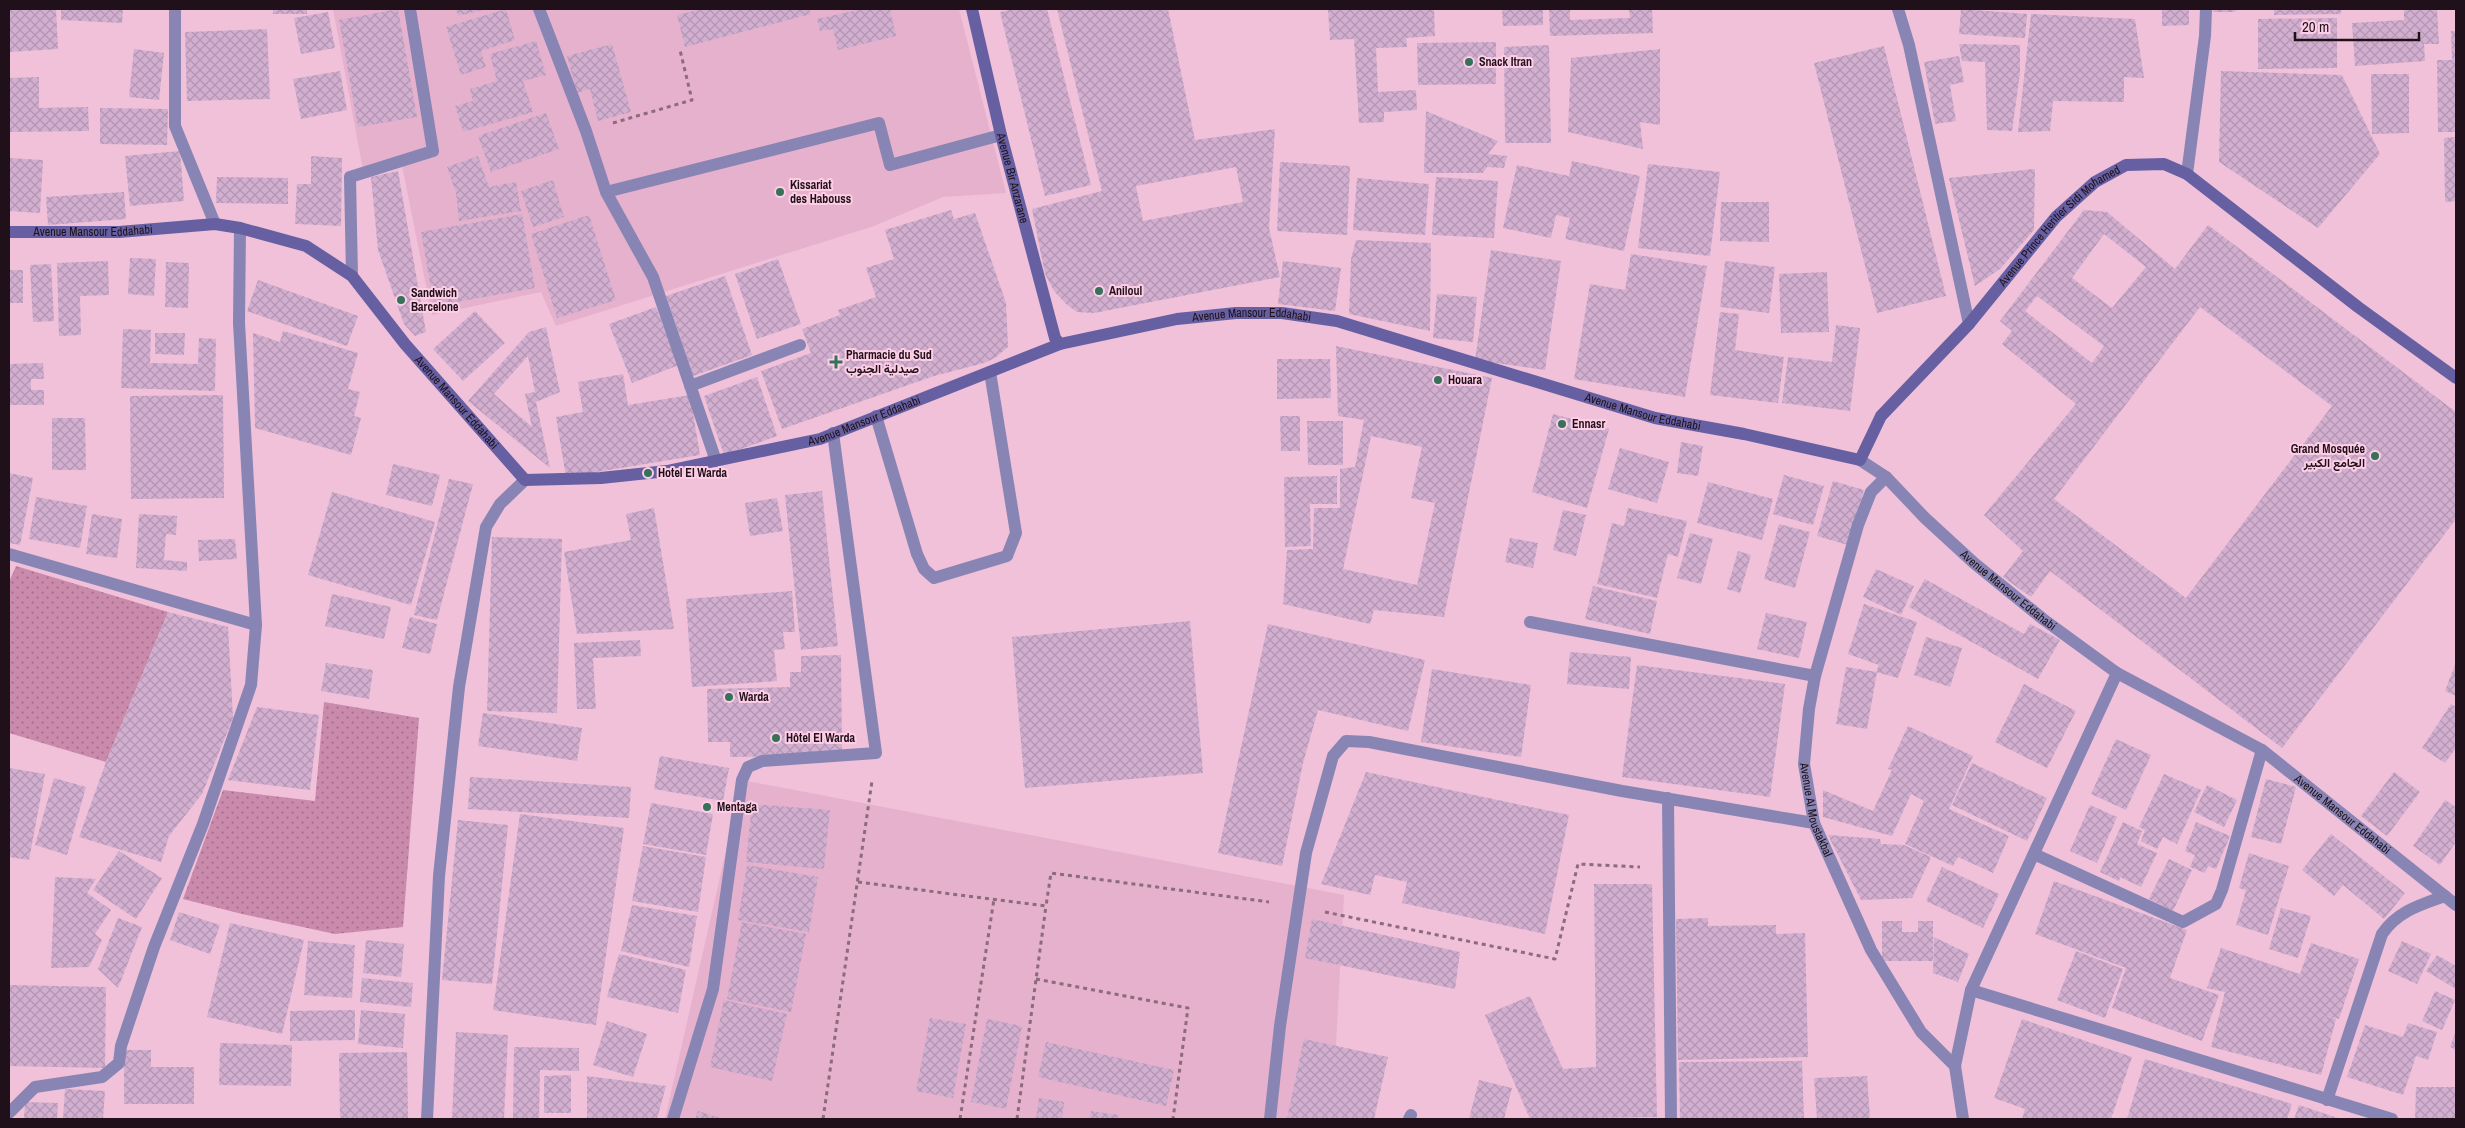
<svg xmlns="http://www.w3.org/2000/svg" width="2465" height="1128" font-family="'Archivo Narrow',Vazirmatn,sans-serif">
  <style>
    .built { fill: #e6b1cd }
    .green { fill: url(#green-dots) }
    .building { fill: url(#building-cross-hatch); fill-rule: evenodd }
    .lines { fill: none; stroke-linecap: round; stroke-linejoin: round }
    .path { stroke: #8b6b7c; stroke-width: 3; stroke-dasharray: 4 4; stroke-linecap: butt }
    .lane { stroke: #8885b4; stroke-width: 12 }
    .street { stroke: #8885b4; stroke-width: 12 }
    .secondary { stroke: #6660a3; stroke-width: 12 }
    .poi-dot { fill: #36715a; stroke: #fecee6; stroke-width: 2 }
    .labels { text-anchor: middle; stroke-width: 4; stroke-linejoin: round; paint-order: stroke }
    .poi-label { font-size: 12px; font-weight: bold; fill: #201019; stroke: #fecee6; text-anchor: start }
    .street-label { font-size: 12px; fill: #201019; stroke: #fecee6 }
  </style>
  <defs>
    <pattern id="green-dots" width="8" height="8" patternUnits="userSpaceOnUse" patternTransform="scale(1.25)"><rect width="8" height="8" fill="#ca8aac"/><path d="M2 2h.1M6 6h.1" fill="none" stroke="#a46f8b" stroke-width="1.8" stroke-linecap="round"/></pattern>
    <pattern id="building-cross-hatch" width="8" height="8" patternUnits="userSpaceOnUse" patternTransform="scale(1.25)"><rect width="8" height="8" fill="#d2afd1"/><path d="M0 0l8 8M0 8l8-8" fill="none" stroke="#b496b3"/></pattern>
  </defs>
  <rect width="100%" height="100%" fill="#f0c1d9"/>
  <path class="built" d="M333,9H959L1006,193L943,197L874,226L556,326L541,292L432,315L402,166L364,175Z
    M742,780L1344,895L1332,1119H665Z"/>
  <path class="green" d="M16,566L168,612L106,762L9,733V582Z
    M324,702L419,718L403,927L335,934L242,914L183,899L223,790L315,801Z"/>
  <path class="building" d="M9,9H56L58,49L9,52Z
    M61,9H123L122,23L61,20Z
    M273,9H307V14H273Z
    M398,9L417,117L358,127L339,20Z
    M456,9H487L458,16Z
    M506,9L515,40L481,51L486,67L461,75L446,27Z
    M701,9H809L811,14L685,47L677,15Z
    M862,9H890L896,36L838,50L833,29L820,31L817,19Z
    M1014,9H1047L1091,185L1045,196L1000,12Z
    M1057,9H1168L1195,140L1275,129L1269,228L1280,277L1094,313L1077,312L1066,304L1054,291L1045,274L1032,209L1102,191ZM1236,167L1243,202L1143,221L1136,186Z
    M1328,9H1434L1435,36L1406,38L1407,47L1376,48L1378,92L1416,90L1417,110L1384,112V122L1359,123L1354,39L1330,40Z
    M1502,9H1543V25L1503,26Z
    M1549,9H1570V20L1630,18L1629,9H1652L1653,33L1550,36Z
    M1961,9L2027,14L2025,38L1959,34Z
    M2162,9H2189V25L2162,26Z
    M2213,9H2240L2233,12H2213Z
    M2274,9H2341V14L2274,15Z
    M2437,9L2439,44H2424L2425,61L2355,66L2352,23L2404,20V10Z
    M328,12L335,48L301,54L294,18Z
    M2031,14L2135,19L2144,78L2124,77V102L2053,101L2050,131L2018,132Z
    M2337,18V68L2258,69V19Z
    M267,29L270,99L187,101L185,32Z
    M2451,31H2456V132H2438L2437,60H2452Z
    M536,41L546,75L523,81L533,112L463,132L455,106L473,101L470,89L497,81L490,54Z
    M1496,42V84L1418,85L1417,43Z
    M612,44L631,112L598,121L590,89L577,93L567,56Z
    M1959,44L2020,45V73L2012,131L1987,130L1985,62L1962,61Z
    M1549,45L1551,143H1505L1504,47Z
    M1884,46L1946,296L1877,313L1814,63Z
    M134,49L164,53L159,100L129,97Z
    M1660,49V125L1640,122L1643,149L1568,132L1571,58Z
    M1959,56L1964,82L1950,85L1956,121L1935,124L1924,62Z
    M340,71L347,110L301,119L293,79Z
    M2221,71L2342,75L2380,154L2318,228L2219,162Z
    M2371,74H2409V133L2372,134Z
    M39,77V108L88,107L89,131L9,132V78Z
    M100,108L168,109L167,145L100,144Z
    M1426,111L1498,141L1488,154L1507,156L1504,168L1487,167L1483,173H1424Z
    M546,113L559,149L491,172L478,136Z
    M2456,137V201L2445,202L2444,138Z
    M180,151L184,201L130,206L125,156Z
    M311,156L342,158L341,226L295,224L297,184H311Z
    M478,156L489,187L516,182L521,211L459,221L456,193L447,167Z
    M9,158L43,160L40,213L9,211Z
    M1572,161L1640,176L1624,251L1565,239L1570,218L1556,215L1551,238L1503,228L1517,165L1569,176Z
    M1280,162L1350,166L1347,235L1277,231Z
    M1648,164L1720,172L1710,256L1638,248Z
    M2035,169L2034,230L2000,269L1975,286L1949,178Z
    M398,171L426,332L415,336L404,324L378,250L371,177Z
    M217,177L288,178V204L216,203Z
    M1436,177L1498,181L1494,238L1432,235Z
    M1357,178L1429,184L1425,235L1353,230Z
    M553,180L564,217L533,227L521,191Z
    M124,192L126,219L48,225L46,197Z
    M1721,202H1769V242L1720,241Z
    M951,210L954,219L975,213L1006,303L1008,347L995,358L984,363L934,376L782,429L761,371L811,353L802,329L840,315L838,310L876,297L866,268L894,259L885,230Z
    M2084,210L2107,212L2175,269L2208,225L2456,412V519L2282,748L2050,571L2031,597L2003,577L2023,551L1984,515L2076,404L2002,344L2012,331L2000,321ZM2104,234L2146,267L2112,308L2072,278ZM2037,296L2104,346L2092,363L2025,311ZM2200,307L2332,406L2186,598L2054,499Z
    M522,214L535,288L434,306L421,232Z
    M589,215L616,300L557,318L531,234Z
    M1356,240L1431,243L1430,331L1349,314L1351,259Z
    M1491,250L1561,261L1545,370L1475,360Z
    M1631,254L1707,266L1685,397L1574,379L1590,284L1625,290Z
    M130,258L156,259L154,296L128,294Z
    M778,259L801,324L757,339L735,274Z
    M108,261L109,295L80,296L81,335L59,336L57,263Z
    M1283,261L1341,268L1335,311L1278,304Z
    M1725,261L1775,267L1769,313L1720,307Z
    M166,262L189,263L188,308L165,307Z
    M51,264L54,321L33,322L30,265Z
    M9,270H23V303H9Z
    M1827,272L1829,332L1781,333L1779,274Z
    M725,276L752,355L693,376L666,296Z
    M258,280L358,316L347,346L247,311Z
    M1437,294L1477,297L1473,342L1433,338Z
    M656,307L679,365L632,383L609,324Z
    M475,311L505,343L463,381L433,349Z
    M1720,312L1739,314L1735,350L1784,357L1778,403L1710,395Z
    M1836,325L1860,328L1850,411L1782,403L1788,357L1832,362Z
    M546,327L560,392L536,402L550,468L468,401L529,332ZM528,356L535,392L525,394L532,427L494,394Z
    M123,329L151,330L150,363L198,364L199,338L216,339L215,391L121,388Z
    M283,331L358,353L348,389L360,392L354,416L361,418L351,455L255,428L253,333L280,342Z
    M155,333H185L184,355L155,354Z
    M1336,346L1492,378L1444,617L1374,610L1370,624L1283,604L1287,550L1313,549L1314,508H1340V469L1355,467L1364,420L1338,416ZM1371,436L1422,447L1411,498L1435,503L1417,585L1343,569Z
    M1277,359H1330L1331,398L1277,399Z
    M43,363L44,379H31V390H44V405H9V364Z
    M623,374L628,405L690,395L700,455L566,477L556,417L583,412L578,382Z
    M757,377L777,436L724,455L704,396Z
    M223,395L224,498L131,499L130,396Z
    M1553,414L1609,429L1587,508L1532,492Z
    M1280,416H1300V451H1281Z
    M52,418H85L86,470H52Z
    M1307,421H1343V465H1308Z
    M1681,442L1703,446L1698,476L1677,473Z
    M1620,448L1669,462L1657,503L1608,489Z
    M393,464L440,475L432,506L386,495Z
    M9,473L33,478L20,545L9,543Z
    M1784,475L1824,486L1813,525L1773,514Z
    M1337,476V504H1310L1311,546L1285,547L1284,477Z
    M449,479L473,484L437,620L414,615Z
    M1833,481L1864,490L1848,545L1817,536Z
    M1708,482L1773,499L1762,540L1697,523Z
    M822,491L838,646L801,650L785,495Z
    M332,492L435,522L411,605L308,575Z
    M36,497L87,506L80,548L29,539Z
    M777,498L783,531L750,536L745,503Z
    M654,508L674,629L577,634L564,552L631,540L626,514Z
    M1628,508L1687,521L1678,557L1668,554L1657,598L1597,584L1612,523L1624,526Z
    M1563,510L1586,515L1576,556L1553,550Z
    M92,514L122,519L117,558L86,554Z
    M139,514L177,516L176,535L166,534L164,560L187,562V571L136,568Z
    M1779,524L1810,532L1795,588L1764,579Z
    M1690,533L1713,539L1701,584L1677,578Z
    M492,537L562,539L557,713L487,711Z
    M1510,538L1538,543L1533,568L1505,562Z
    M235,539L237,559L199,561L198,540Z
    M1738,551L1751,555L1740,593L1727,589Z
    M1876,569L1914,586L1901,615L1863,597Z
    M1925,579L2024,634L2030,624L2060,640L2038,679L1909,607Z
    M1593,586L1657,601L1650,634L1585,619Z
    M792,591L795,632H783L785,649L774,650L777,681L692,687L686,599Z
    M332,594L391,607L384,639L325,626Z
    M1864,604L1917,622L1898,678L1876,672L1879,665L1848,654Z
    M168,612L228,627L233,718L202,794L169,836L161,862L79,837L106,762Z
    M1766,613L1807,622L1799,658L1757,649Z
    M410,617L437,624L430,654L402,648Z
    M1190,621L1203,773L1025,788L1012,637Z
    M1268,624L1425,660L1408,731L1318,710L1303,763L1282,866L1218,853Z
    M1926,637L1962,648L1950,687L1914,675Z
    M640,640L641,656L593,658L596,709H577L574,643Z
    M1570,652L1631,657L1629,689L1567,684Z
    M841,655L842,755L730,757V742H708L707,689L790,687V672H801V656Z
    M2456,662V696L2445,691Z
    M326,663L373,670L369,699L321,691Z
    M1637,665L1785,684L1770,797L1622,777Z
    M1846,667L1877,672L1867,729L1836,724Z
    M1432,669L1531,685L1521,757L1421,742Z
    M2024,684L2076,711L2047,768L1995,742Z
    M2451,704L2456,707V748L2445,763L2422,748Z
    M257,707L319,715L310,790L228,780Z
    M483,713L582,728L577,761L478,746Z
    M1908,726L1973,756L1949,809L2009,836L1993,873L1958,857L1953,866L1905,844L1924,801L1911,794L1892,836L1823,817V790L1873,811L1892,770L1888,769Z
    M2116,739L2151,755L2126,810L2091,794Z
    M660,756L729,768L723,801L654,789Z
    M1972,763L2047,798L2027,841L1952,805Z
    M9,768L45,774L29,860L9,857Z
    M1366,772L1569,815L1545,934L1402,903L1407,882L1375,875L1370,895L1321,884Z
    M2394,772L2420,792L2387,836L2361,816Z
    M2164,774L2201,790L2177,844L2163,837L2157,849L2141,841L2145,830L2139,827Z
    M470,777L631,787L629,818L468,809Z
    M54,778L86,787L67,855L35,845Z
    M2266,779L2296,787L2281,844L2251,837Z
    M2207,785L2237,800L2224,827L2194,812Z
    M2445,800L2456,807V842L2440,865L2413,846Z
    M651,803L713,814L706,855L643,844Z
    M752,804L830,810L824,869L746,862Z
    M2090,805L2117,817L2097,863L2070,851Z
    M520,814L624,828L596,1025L493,1010Z
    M458,820L508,825L492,984L442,980Z
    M2123,822L2142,831L2137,844L2157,853L2141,887L2120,877L2119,881L2100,872Z
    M2196,822L2230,836L2216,869L2208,866L2205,873L2190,867L2195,855L2185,851Z
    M2331,834L2405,893L2384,919L2343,885L2334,896L2302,870Z
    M1828,835L1880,839L1881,844L1904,845L1931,857L1912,898L1861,900Z
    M643,846L706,857L698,912L632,901Z
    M119,851L162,878L136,919L93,890Z
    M2249,853L2289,866L2268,935L2236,925L2246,890L2239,888Z
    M2169,859L2192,870L2173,911L2149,899Z
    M747,865L818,877L809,932L738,920Z
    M1942,867L1999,894L1983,928L1926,901Z
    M55,877L96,879L87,893L111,910L95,934L102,940L89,967L51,968Z
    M2054,881L2187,930L2170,978L2219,995L2202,1041L2112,1008L2126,968L2035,934Z
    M1594,884H1652L1657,1117L1530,1119L1485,1015L1530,996L1563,1069L1596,1067Z
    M632,905L697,916L689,967L621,951Z
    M2281,908L2311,916L2298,958L2269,949Z
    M179,912L220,925L210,954L170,940Z
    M118,918L142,927L118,988L98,969Z
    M1708,918V926L1776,925V934L1805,933L1808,1057L1678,1060L1676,919Z
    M1312,919L1460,952L1455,989L1305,958Z
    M1882,921H1902V932H1918V921H1933V961H1882Z
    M742,922L806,934L791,1012L727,999Z
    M230,923L304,940L282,1034L207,1017Z
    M1934,937L1969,954L1958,982L1933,973Z
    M366,940L404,944L401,977L363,973Z
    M308,941L355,945L352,998L304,995Z
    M2402,941L2431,954L2417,984L2388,971Z
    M2311,943L2359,959L2339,1019L2321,1015L2336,1019L2321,1075L2211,1047L2225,992L2207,988L2221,948L2300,974Z
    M2076,951L2123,969L2105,1018L2057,1000Z
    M619,954L686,970L678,1013L607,997Z
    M2437,955L2456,966V989L2426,971Z
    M362,978L413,983L411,1007L360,1002Z
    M10,985L106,987L105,1068L9,1066Z
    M2435,991L2455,1000L2442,1030L2422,1021Z
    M724,1000L787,1014L772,1081L710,1067Z
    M355,1010V1040L290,1041V1011Z
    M361,1010L405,1014L403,1048L358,1044Z
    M930,1018L966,1024L953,1098L916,1091Z
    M987,1019L1022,1026L1006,1109L971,1102Z
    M2022,1019L2132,1057L2111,1119H2022L2025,1109L1994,1098Z
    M607,1021L647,1034L633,1077L593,1065Z
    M2408,1023L2437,1032L2428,1060L2416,1056L2403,1095L2347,1077L2365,1025L2403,1037Z
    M2456,1031V1050L2450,1047Z
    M456,1032L508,1035L504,1119H452Z
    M1304,1039L1388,1057L1374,1119H1287Z
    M1046,1042L1174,1070L1166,1106L1038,1077Z
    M220,1043L292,1045L291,1086L219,1085Z
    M514,1047L579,1048V1071L540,1070L539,1119H513Z
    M124,1050H151V1067H194V1104H124Z
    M407,1052L408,1118L340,1119L339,1053Z
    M2145,1059L2292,1104L2287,1119H2127Z
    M1802,1061L1804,1119H1680L1679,1062Z
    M571,1075V1113H544V1076Z
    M587,1076L666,1086L657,1119H587Z
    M1867,1076L1870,1119H1817L1814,1078Z
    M1479,1080L1512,1088L1504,1119H1469Z
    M2416,1087H2456V1119H2415Z
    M65,1089L105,1091L103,1119H63Z
    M1039,1098L1064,1102L1062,1119H1036Z
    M25,1102L58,1103L57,1119H24Z
    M2299,1105L2341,1119H2294Z
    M698,1111L724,1119H695Z
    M1091,1111L1118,1115L1117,1119H1089Z"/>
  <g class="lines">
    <path class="path" d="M613,123L692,100L680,50
      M858,882L1046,906L1051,873L1269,902
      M1325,912L1555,959L1578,864L1640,867
      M1036,979L1188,1008L1173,1119
      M823,1119L872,781
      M960,1119L994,899
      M1017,1119L1046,906"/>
    <path class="lane" d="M175,9V126L215,224
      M539,9L586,131L606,192L879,123L890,165L1001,135
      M606,192L653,277L716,461
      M352,276L350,177L433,151L410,9
      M690,386L800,345
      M876,416L917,554L924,569L934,578L1007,556L1016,533L990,372
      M1668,798L1671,1119
      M1270,1119L1280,1026L1306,853L1333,756L1346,741L1369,742L1622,791L1814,823
      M1409,1119L1411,1115"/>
    <g class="street">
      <path d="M1898,9L1909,45L1969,324"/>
      <path d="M2187,174L2205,36L2206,9"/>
      <path id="s1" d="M1860,460L1886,477L1925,518L1974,563L2043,619L2117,673L2262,750L2456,905"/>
      <path id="s2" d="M1886,477L1871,492L1858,525L1815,676L1809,709L1804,764L1814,823L1871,950L1921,1032L1955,1066L1963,1119"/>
      <path d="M9,554L256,625"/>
      <path d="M1530,622L1815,676"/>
      <path d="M2034,854L2183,922L2216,904L2222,890L2262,750"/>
      <path d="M1971,990L2392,1119"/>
      <path d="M1955,1066L1971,990L2117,673"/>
      <path d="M2327,1100L2382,934C2398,911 2420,905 2445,896"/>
      <path d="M9,1113L35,1087L102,1077L119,1063L121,1046L154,947L203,824L251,685L256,625L239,323L240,228"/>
      <path d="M427,1119L439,876L459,687L486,527L500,504L525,480"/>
      <path d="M673,1119L713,989L742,780L748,767L762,761L876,753L833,433"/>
    </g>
    <g class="secondary">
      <path id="s3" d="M972,9L1001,135L1055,338L1060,344"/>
      <path id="s4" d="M9,232H119L215,224L240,228L306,246L352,276L405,344L525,480L601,478L667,471L820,439L1060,344L1177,319L1236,313H1282L1337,321L1655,418L1744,434L1860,460L1881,416L1969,324L2056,217L2095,182L2126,165L2164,164L2187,174L2358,307L2456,378"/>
    </g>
  </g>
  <g class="poi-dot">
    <circle cx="1469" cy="62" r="5"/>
    <circle cx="780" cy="192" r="5"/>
    <circle cx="1099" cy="291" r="5"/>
    <circle cx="401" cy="300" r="5"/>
    <path d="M833.5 354.5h5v5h5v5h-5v5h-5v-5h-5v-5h5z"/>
    <circle cx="1438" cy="380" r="5"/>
    <circle cx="1562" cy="424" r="5"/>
    <circle cx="2375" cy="456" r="5"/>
    <circle cx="648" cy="473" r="5"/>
    <circle cx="729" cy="697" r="5"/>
    <circle cx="776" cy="738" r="5"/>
    <circle cx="707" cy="807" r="5"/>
  </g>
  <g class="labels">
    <g class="poi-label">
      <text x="1479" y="66">Snack Itran</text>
      <text x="790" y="189">Kissariat<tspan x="790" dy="14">des Habouss</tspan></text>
      <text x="1109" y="295">Aniloul</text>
      <text x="411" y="297">Sandwich<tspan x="411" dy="14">Barcelone</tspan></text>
      <text x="846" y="359">Pharmacie du Sud<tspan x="846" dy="14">صيدلية الجنوب</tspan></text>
      <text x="1448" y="384">Houara</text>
      <text x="1572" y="428">Ennasr</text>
      <text x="2365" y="453" text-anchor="end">Grand Mosquée<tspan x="2365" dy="14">الجامع الكبير</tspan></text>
      <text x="658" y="477">Hotel El Warda</text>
      <text x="739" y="701">Warda</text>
      <text x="786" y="742">Hôtel El Warda</text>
      <text x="717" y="811">Mentaga</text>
    </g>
    <g class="street-label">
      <text dy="4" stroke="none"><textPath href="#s3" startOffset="174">Avenue Bir Anzarane</textPath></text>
      <text dy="4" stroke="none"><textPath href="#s4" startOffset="2312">Avenue Prince Heritier Sidi Mohamed</textPath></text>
      <text dy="4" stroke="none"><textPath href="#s4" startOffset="84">Avenue Mansour Eddahabi</textPath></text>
      <text dy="4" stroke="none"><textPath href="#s4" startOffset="1374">Avenue Mansour Eddahabi</textPath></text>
      <text dy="4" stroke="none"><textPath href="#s4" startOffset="519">Avenue Mansour Eddahabi</textPath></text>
      <text dy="4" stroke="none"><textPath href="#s4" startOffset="1779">Avenue Mansour Eddahabi</textPath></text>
      <text dy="4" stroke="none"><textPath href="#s4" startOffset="969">Avenue Mansour Eddahabi</textPath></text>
      <text dy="4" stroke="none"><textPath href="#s1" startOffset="198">Avenue Mansour Eddahabi</textPath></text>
      <text dy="4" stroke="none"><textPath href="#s2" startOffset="350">Avenue Al Moustakbal</textPath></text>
      <text dy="4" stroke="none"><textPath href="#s1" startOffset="602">Avenue Mansour Eddahabi</textPath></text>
    </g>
  </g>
  <rect width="2465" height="1128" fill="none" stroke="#201019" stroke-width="20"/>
  <path d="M2295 32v8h124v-8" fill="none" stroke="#201019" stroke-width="2.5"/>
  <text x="2302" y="32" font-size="15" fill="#201019" stroke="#fecee6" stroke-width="4" paint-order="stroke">20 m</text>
</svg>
